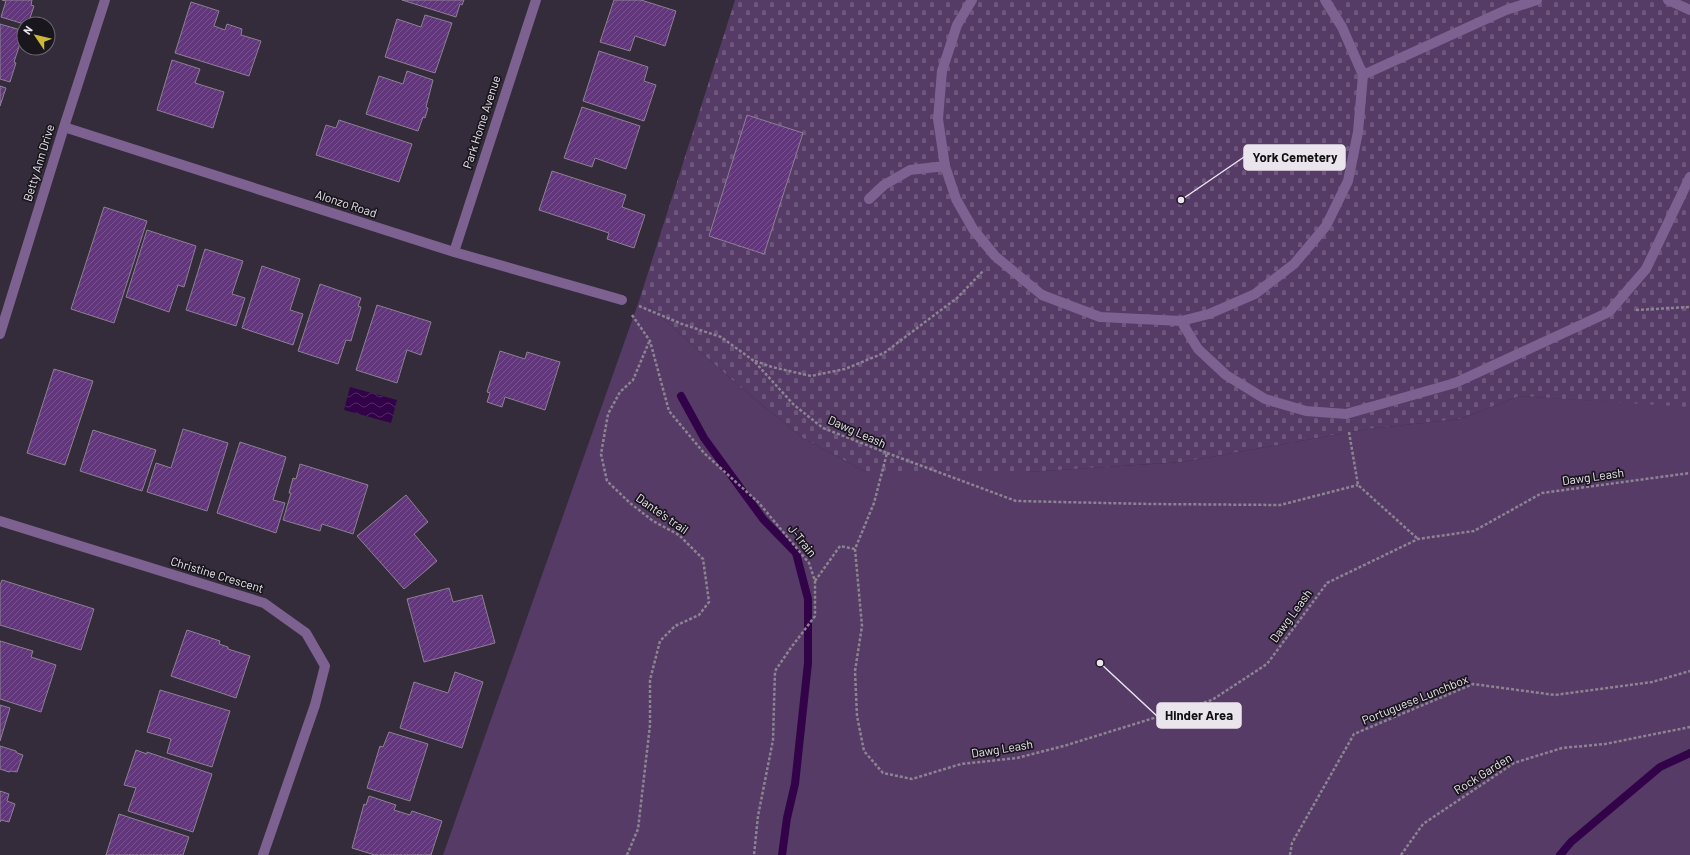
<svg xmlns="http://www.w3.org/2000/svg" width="1690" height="855" font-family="Barlow,sans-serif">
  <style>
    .cemetery { fill: url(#cemetery-stones) }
    .park { fill: #553b66 }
    .water { fill: url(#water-waves) }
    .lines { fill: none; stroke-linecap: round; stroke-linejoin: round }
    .stream { stroke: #330349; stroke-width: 8 }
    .building { fill: url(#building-hatch); stroke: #8b8191 }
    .path { stroke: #8c8591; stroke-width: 2.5; stroke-dasharray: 3 2; stroke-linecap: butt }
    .service { stroke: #7d6190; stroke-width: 10 }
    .minor { stroke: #7d6190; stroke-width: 10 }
    .labels { text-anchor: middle; stroke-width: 3.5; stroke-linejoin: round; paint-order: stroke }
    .street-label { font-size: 12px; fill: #eae4ed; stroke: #1a161d }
    .leader { fill: none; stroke: #eae4ed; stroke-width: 1.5 }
    .callout-dot { fill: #eae4ed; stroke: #1a161d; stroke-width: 1.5 }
    .callout { fill: #eae4ed; stroke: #eae4ed; stroke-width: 1.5 }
    .callout-label { font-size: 13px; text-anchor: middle; font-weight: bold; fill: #111 }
  </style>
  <defs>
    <pattern id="cemetery-stones" width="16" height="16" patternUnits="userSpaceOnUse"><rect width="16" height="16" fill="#553b66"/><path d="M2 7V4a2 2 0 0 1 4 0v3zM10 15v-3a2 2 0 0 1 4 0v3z" fill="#6e577c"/></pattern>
    <pattern id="water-waves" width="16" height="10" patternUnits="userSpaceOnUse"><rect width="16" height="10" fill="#330349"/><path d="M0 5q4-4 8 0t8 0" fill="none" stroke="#512864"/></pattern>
    <pattern id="building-hatch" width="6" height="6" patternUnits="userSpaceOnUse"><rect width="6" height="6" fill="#62367b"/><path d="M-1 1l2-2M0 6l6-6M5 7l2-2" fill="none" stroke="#79538e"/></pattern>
  </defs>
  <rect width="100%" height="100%" fill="#342c3a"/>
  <path class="cemetery" d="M735,0H1690V408L1520,396L1460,419L1368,429L1183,462L1027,472H866L803,438L740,387L640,298Z"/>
  <path class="park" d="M640,298L740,387L803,438L866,472H1027L1183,462L1368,429L1460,419L1520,396L1690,407V855H443Z"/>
  <path class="water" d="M350,387L397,400L391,423L344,410Z"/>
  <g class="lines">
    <path class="stream" d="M681,396L704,438L763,519L796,553L808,599V663L795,784L787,818L782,855
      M1560,855L1571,842L1660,767L1690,753"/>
  </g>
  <path class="building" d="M2,0H32L31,5L34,6L28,24H24L1,17L6,1Z
    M402,0H464L462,5L460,4L456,17Z
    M614,0H641L676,11L665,46L635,36L630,51L600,42Z
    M191,2L219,11L214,26L225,30L227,24L242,29L241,35L261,41L249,76L175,53Z
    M425,15L452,23L435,73L385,57L397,19L421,27Z
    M0,24L24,31L14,62L16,63L10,82L0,79Z
    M599,51L648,67L644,81L656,85L644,121L583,101Z
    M172,60L200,69L195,83L224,92L213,128L157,110Z
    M407,71L433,80L426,107L428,108L425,118L423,117L418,131L366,114L379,76L403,84Z
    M0,86L6,88L0,106Z
    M582,107L640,126L626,169L595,158L592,167L564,158Z
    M747,115L803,133L764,254L709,236Z
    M339,120L412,144L399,182L316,155L326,125L336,128Z
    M552,171L626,195L622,207L645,215L634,248L607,239L609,233L539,210Z
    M104,207L147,221L114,323L71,309Z
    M147,230L196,246L184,287L178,285L169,312L126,297Z
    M205,249L243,261L232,294L245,298L236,326L186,310Z
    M262,266L300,279L290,310L303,314L293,345L242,328Z
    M320,284L361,298L358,306L361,307L351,341L346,340L338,364L298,351Z
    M377,305L431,322L421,355L407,350L397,383L356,370Z
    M500,351L525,359L527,352L560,362L545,410L505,397L502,407L487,402L490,393L487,392Z
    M54,369L93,381L65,465L27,453Z
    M183,429L228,443L207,511L147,492L156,463L171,468Z
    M93,430L156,450L142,491L80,471Z
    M240,442L286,457L273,500L285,503L276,533L217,513Z
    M300,464L368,485L353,534L322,524L320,531L283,520L291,493H289L293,478L296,479Z
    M406,495L428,522L414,534L437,561L404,589L357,536Z
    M2,580L94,609L81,650L0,625V585Z
    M449,588L453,602L482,595L495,643L424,662L407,599Z
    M187,630L220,641L219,644L228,647V649L250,656L236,698L171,676Z
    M0,641L33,651L31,657L56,665L41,712L0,699Z
    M455,672L483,682L462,748L400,728L414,682L448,693Z
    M160,690L230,711L212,767L167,753L171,739L147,732Z
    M0,705L10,708L0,741Z
    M389,732L428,744L410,801L367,788L380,746L383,747Z
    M0,746L16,751L17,753L23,755L17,772L11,771L9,772L0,769Z
    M136,750L147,754V752L212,774L193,832L128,811L136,788L124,785Z
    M0,791L9,794L7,801L15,804L9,822L1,820L0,822Z
    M369,796L396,805L394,810L410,815L412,811L442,821L431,855H375L352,848L364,804L366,805Z
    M119,814L189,837L183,855H106Z"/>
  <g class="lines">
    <path class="path" d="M639,306L682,324L721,337L754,361L794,405L823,428L887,453L874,503L855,549L862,626L855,671L857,716L864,751L883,773L912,779L961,764L1017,758L1067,745L1212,700L1267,664L1327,583L1418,539L1474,531L1542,493L1690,473
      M1636,310L1690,307
      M632,315L650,341L669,411L704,453L759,503L809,563L815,581V616L790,649L775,671L773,740L758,816L754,855
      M755,361L772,367L811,376L845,369L884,353L957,298L984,270
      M1349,432L1358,485L1418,539
      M887,453L1016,501L1150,504L1280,505L1358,485
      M815,581L840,546L855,549
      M627,855L638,829L650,725V680L660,641L675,626L699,615L709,602L703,559L679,535L653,521L630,503L607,481L601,454L608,414L620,392L633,380L649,342
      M1290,855L1292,843L1354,734L1473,684L1555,695L1652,682L1690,671
      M1401,855L1423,824L1514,763L1562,748L1605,744L1690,727"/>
    <path class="service" d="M972,0L957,25L942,71L938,119L945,166L956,199L973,229L995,256L1042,295L1100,317L1181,321L1209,314L1255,294L1294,264L1326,226L1348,181L1358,132L1363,75L1342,27L1325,0
      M1668,0L1690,10
      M1363,75L1506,10L1537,0
      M869,199L884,185L910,170L945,166
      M1181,321L1198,349L1226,375L1265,399L1306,411L1346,414L1455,383L1609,312L1646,269L1690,177"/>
    <path class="minor" d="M64,127L454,252L622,300
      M454,252L536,0
      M0,334L64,127L105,0
      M0,521L264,603L306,633L325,666L315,705L263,855"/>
  </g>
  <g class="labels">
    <g class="street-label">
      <text transform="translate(482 122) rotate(-72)" y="4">Park Home Avenue</text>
      <text transform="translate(39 163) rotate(-73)" y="4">Betty Ann Drive</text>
      <text transform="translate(346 204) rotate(18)" y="4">Alonzo Road</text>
      <text transform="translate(857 432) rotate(24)" y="4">Dawg Leash</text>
      <text transform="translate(1593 477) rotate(-8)" y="4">Dawg Leash</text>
      <text transform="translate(662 514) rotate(35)" y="4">Dante's trail</text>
      <text transform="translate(802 541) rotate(51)" y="4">J-Train</text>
      <text transform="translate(217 575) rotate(17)" y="4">Christine Crescent</text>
      <text transform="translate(1291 616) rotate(-54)" y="4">Dawg Leash</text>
      <text transform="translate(1415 700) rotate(-22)" y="4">Portuguese Lunchbox</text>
      <text transform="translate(1002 749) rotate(-9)" y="4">Dawg Leash</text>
      <text transform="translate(1483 774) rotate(-32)" y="4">Rock Garden</text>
    </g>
  </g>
  <path class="leader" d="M1181 200L1244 157M1100 663L1157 716"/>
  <g class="callout-dot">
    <circle cx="1181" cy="200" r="4"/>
    <circle cx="1100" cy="663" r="4"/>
  </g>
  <g class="callout">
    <rect x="1244" y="145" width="101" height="25" rx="4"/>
    <rect x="1157" y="703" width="84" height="25" rx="4"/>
  </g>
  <g class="callout-label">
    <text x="1295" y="162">York Cemetery</text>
    <text x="1199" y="720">Hinder Area</text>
  </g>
  <g transform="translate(36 36) rotate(305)"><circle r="19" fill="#1a161d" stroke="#6d6870"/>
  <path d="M0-3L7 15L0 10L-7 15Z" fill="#cbba39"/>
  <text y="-6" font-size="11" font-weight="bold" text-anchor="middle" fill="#eae4ed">N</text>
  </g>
</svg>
